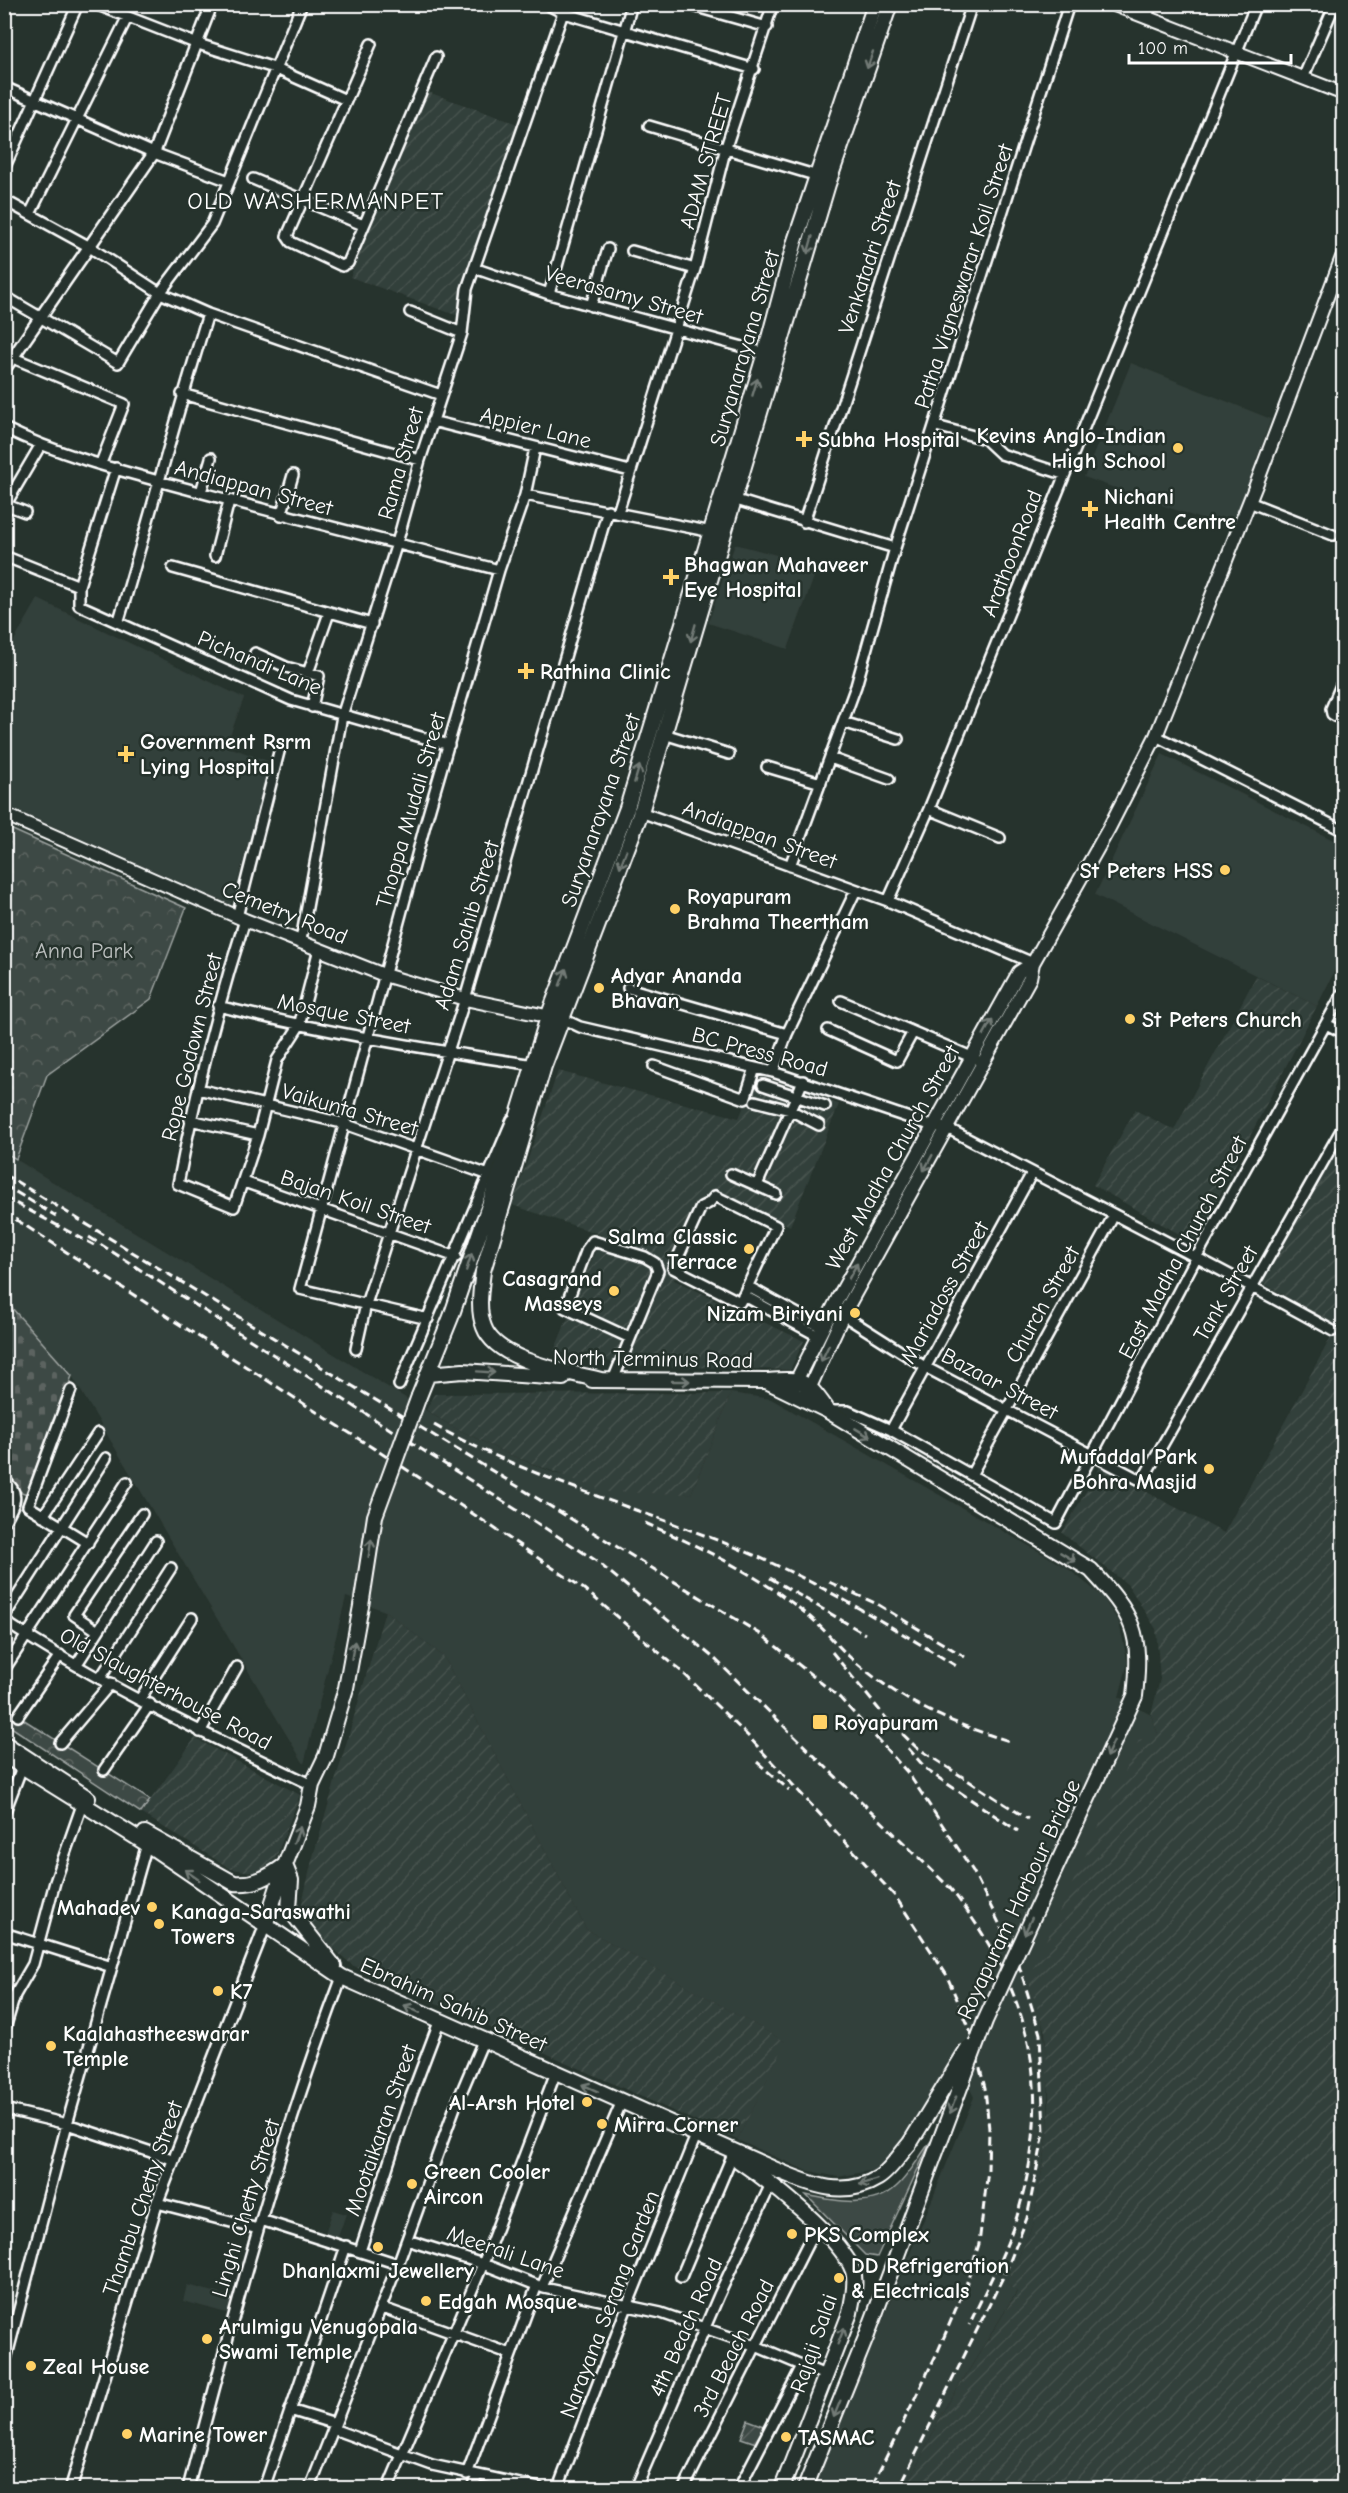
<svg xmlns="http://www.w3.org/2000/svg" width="1348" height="2493" font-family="'Comic Neue',sans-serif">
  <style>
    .built { fill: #333f3a }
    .industrial { fill: url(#industrial-furrows) }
    .grass { fill: #3e4944; stroke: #9ea4a2; stroke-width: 1.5 }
    .cemetery { fill: url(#cemetery-stones); stroke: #9ea4a2; stroke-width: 1.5 }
    .park { fill: url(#park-crowns); stroke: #9ea4a2; stroke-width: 1.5 }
    .garden { fill: url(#garden-furrows); stroke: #9ea4a2; stroke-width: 1.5 }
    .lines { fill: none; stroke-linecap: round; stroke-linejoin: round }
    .minor-casing { stroke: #fff; stroke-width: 14 }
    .tertiary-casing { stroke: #fff; stroke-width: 15 }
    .secondary-casing { stroke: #fff; stroke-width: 16 }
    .primary-casing { stroke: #fff; stroke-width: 18 }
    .minor { stroke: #26332d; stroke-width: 9 }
    .tertiary { stroke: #26332d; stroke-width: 10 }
    .secondary { stroke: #26332d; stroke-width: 12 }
    .primary { stroke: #26332d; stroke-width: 14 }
    .rail { stroke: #fff; stroke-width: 3; stroke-dasharray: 9 4.5; stroke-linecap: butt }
    .primary-bridge-casing { stroke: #fff; stroke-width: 18; stroke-linecap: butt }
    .primary-bridge { stroke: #26332d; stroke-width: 14 }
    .oneway { stroke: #727a76 }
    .poi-dot { fill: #ffd166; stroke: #26332d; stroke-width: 2 }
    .labels { text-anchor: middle; stroke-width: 5; stroke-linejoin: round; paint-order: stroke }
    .street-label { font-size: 22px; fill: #fff; stroke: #26332d }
    .poi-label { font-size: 22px; font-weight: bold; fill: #fff; stroke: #26332d; text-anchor: start }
    .park-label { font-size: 22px; fill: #bbbfbe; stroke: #26332d }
    .neighbourhood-label { font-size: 24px; letter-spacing: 1.5px; fill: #fff; stroke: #26332d }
  </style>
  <defs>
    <pattern id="industrial-furrows" width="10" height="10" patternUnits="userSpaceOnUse" patternTransform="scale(1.5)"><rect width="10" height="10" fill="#333f3a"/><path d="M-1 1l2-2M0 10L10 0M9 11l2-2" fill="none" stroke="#47524e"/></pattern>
    <pattern id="cemetery-stones" width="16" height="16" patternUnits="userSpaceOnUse" patternTransform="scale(1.5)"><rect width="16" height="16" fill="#3e4944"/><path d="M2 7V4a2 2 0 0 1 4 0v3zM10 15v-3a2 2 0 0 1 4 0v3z" fill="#5b6460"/></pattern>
    <pattern id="park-crowns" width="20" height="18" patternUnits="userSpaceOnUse" patternTransform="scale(1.5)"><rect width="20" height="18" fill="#3e4944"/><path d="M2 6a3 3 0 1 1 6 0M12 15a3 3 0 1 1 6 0" fill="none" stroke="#5b6460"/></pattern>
    <pattern id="garden-furrows" width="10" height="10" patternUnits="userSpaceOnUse" patternTransform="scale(1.5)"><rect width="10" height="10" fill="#3e4944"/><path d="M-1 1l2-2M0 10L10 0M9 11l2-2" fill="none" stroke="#5b6460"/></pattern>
  </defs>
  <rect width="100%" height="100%" fill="#26332d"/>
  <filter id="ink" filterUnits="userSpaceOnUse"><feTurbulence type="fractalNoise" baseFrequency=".0167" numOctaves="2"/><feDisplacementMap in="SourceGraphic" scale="12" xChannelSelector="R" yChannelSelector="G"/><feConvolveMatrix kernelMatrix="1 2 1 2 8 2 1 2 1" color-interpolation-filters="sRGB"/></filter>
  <g filter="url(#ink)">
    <path class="built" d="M1131,363L1271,419L1231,530L1084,477Z
      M735,544L818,566L788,649L708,623Z
      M38,599L244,698L226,746L271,762L231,905L5,805L4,658Z
      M1162,754L1343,845V955L1317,1006L1095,895Z
      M4,1152L453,1427L508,1454L557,1474L691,1494L731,1393L771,1399L1066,1567L1102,1596L1119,1622L1128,1663L1119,1697L1151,1715L1158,1734L1040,2011L1048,2060V2134L1033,2226L1006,2283L1017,2291L941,2416L906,2488H814L974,2097L955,2058L905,2144L874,2170L838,2177L805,2170L737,2140L785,2042L586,1929L444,1657L385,1611L346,1597L304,1764L72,1376L5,1299Z
      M333,2210L346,2214L337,2240L324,2236Z
      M187,2285L234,2297L230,2314L183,2301Z"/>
    <path class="industrial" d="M428,92L518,124L461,317L350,277Z
      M1256,976L1317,1006L1195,1243L1093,1185L1135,1110L1174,1130Z
      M558,1071L739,1118L755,1081L839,1104L790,1226L717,1192L674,1280L804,1341L790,1370L626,1365L554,1351L602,1235L512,1205Z
      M1343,1136V2488H906L941,2416L1017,2292L1006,2283L1033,2226L1048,2134L1049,2098L1045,2032L1028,1979L1139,1740L1158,1734L1151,1715L1160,1679L1156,1629L1128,1585L1062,1533L1100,1467L1224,1533L1337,1326L1263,1283Z
      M731,1393L691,1494L606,1492L508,1454L453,1427L426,1410L434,1394Z
      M385,1611L444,1657L586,1929L786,2042L737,2140L352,1965L320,1937L301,1908L312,1860Z
      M195,1738L300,1795L275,1860L260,1873L231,1869L141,1813Z"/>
    <path class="grass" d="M931,2141L877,2257L865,2255L806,2195C834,2201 874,2209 897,2186C910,2174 920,2155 931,2141Z"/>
    <path class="cemetery" d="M4,1299L72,1376L27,1494L5,1486Z"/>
    <path class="park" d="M6,827L186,908L151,999L47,1075L16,1159L4,1152Z
      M4,1707L150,1800L141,1813L5,1723Z"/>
    <path class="garden" d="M748,2420L767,2427L759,2444L741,2438Z"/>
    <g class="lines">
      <defs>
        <path id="minor" d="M95,4L195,43L274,68L346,100
          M546,4L564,13L754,69
          M686,4L767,27
          M1146,18L1152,4
          M371,44L287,236L291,242L342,266L348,263L436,57
          M1303,78L1335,4
          M4,87L154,153L229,181
          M649,126L818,176
          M4,169L78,4
          M253,179L363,225
          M4,200L88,246L160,293L208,314L441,395
          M30,214L127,18
          M632,251L695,269
          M474,268L549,294L765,353
          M549,294L632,4
          M4,296L118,363L160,293L212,224L302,4
          M591,306L608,249
          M410,312L462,333
          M4,354L124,404L101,463
          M182,394L420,460
          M432,421L630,471
          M936,426L985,439L1001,454L1063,474
          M4,428C65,458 133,474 199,492C299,519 399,544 499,570
          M116,468L79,586V605L291,700L449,745
          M201,492L211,458
          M525,495L712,532
          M733,499L895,548
          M1249,502L1333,535
          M4,504L25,512
          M6,504L40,446
          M618,512L695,269L726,147L773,4
          M281,516L293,475
          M804,522L972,4
          M4,556L79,586
          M215,556L229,501
          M173,568L372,624
          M119,620C150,518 176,415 208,314
          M255,653L286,667L319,676L312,707
          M308,673L329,613
          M1344,678L1331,709L1332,714L1344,721
          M843,722L898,739
          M664,734L729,754
          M1156,736L1344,831
          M830,758L889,779
          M767,767L821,783
          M929,809L1000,838
          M638,811L888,901L1033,963
          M790,866L856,686L895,548L1069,4
          M888,901L929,809L1256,4
          M237,917L280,748
          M245,920C217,1007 195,1095 178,1184L234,1207L258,1135L277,1060L299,1026L319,949
          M301,940L342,716L397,543L420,460L462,333L467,289L566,4
          M628,988L787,1034
          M841,1001L976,1059
          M218,1006C323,1032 428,1050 535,1065
          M561,1018L580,1027L773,1072L933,1126L947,1128C1076,1196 1206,1260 1333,1331
          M1326,1024L1344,1033
          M828,1030L897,1061L913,1032
          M654,1066L745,1099L755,1068
          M773,1072L787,1034L856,890
          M763,1085L825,1106
          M198,1089L342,1123L489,1175
          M755,1101L790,1110L819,1125
          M190,1120L258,1135
          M731,1174L776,1194
          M244,1182L456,1257
          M757,1185L803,1081
          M715,1196L776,1226L740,1302L673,1268L701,1207L709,1203Z
          M747,1286L823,1328
          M743,1295L818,1336
          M843,1315L925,1367L1142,1481L1344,1125
          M428,1319L300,1289L425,825L499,570L525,495L535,448
          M356,1349L366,1304L465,999L608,510
          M613,1380L658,1271L655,1263L645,1257L593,1241L587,1249L565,1308L630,1338
          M399,1385L512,1120
          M71,1390L28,1506L88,1543
          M828,1411H848L891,1430L1056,1523L1197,1256L1344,991
          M891,1430L1032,1173
          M971,1475L1114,1215
          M4,1480C22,1493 14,1506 4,1522
          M43,1516L98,1433
          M4,1617L106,1458
          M4,1621C101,1685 207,1735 312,1785
          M98,1631L74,1615L142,1514
          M77,1664L156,1541
          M4,1670L127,1482
          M101,1677L171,1568
          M140,1699L192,1618
          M18,1716L60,1655
          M200,1732L237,1667
          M60,1743L111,1683
          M104,1770L150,1704
          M4,1814L22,1767
          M4,1933L112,1967
          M4,2032L15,1995L33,1964L55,1882L82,1805
          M4,2109L67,2124L172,2159
          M157,2203L258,2229
          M261,2220L398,2264
          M407,2240L483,2264L544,2288L661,2313L756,2346L825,2375
          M360,2251L407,2107L439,2022
          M681,2277L732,2156
          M542,2287L622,2101
          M380,2307L511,2354
          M4,2367L67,2124L147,1844
          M290,2410L335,2424
          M333,2429L432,2465L539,2488
          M467,2474L537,2285
          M188,2488C233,2316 278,2144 342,1977
          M264,2488L346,2246
          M310,2488L398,2264L455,2107L483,2041
          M388,2488L483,2264L556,2072
          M472,2488L477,2476
          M558,2488L628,2304L697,2133
          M636,2488L719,2295L772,2182
          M684,2488L817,2225
          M739,2488L802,2366"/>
        <path id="tertiary" d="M4,370L154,153L212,4
          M71,2488L157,2203L265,1926"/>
        <path id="secondary" d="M1112,4L1344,94
          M4,814L245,920L384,975L465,999L556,1018
          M797,1379L838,1298L1019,972L1033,963
          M810,1387L843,1315L1030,978L1033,963L1109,828L1156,736L1256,485L1344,252"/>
        <path id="primary" d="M428,1374L463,1371L563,1378
          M592,1380L766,1381L828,1411L1091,1570C1134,1616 1142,1632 1135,1696
          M601,1380C569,1372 497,1362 484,1327C477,1310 481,1288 483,1271L544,1066L641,812L828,184L890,4
          M768,1381C802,1378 806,1380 826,1408
          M419,1396L451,1317L503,1164L548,1017L627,808L765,353L795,241L875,4
          M4,1743L88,1798
          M4,1755L147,1844L342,1977L774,2169C808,2183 842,2200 878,2178C890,2171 901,2153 910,2143
          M145,1833L234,1883C254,1885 269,1877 285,1865
          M265,1926L285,1865
          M334,1966L289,1909L291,1880L285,1865L308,1806L312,1785L326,1756L346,1688L361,1606
          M739,2161C769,2181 841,2237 853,2271C857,2284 852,2300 850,2313L782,2488
          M805,2488L867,2335"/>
      </defs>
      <use href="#minor" class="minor-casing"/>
      <use href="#tertiary" class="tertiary-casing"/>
      <use href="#secondary" class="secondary-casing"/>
      <use href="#primary" class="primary-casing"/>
      <use href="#minor" class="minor"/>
      <use href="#tertiary" class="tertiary"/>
      <use href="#secondary" class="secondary"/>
      <use href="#primary" class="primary"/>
      <path class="rail" d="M4,1174L762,1635L840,1698L908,1773L973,1871L1017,1959L1040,2034L1044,2133L1027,2218L1006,2271L899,2488
        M4,1185L56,1216
        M4,1197L94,1245
        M4,1212L423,1480L584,1589L681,1671L748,1736L895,1896L946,1974L969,2027L985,2088L989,2129L988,2170L979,2244L966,2285L938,2351L871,2488
        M89,1237L595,1560L715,1659L950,1888C1031,1991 1055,2089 1017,2216C1005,2254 986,2289 969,2325
        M434,1425C530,1479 640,1508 742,1550C819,1582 888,1625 958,1667
        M645,1523C701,1547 757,1574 804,1612C822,1626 836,1645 853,1660C903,1703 947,1722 1009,1741
        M770,1578L865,1634
        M829,1582L877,1604L965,1657
        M832,1652L886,1718L916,1747L1028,1819
        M908,1748L928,1771L1018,1831
        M757,1762L789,1790"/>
      <defs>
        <path id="primary-bridge" d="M361,1606L375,1516L419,1396
          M910,2143L968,2048
          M867,2335L985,2021L1135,1696"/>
      </defs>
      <use href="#primary-bridge" class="primary-bridge-casing"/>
      <use href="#primary-bridge" class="primary-bridge"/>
    </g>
    <defs><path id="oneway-shaft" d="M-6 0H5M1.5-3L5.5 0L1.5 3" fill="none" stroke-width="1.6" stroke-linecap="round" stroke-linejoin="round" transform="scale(1.5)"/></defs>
    <g class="oneway">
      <use href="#oneway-shaft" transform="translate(870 60) rotate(109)"/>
      <use href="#oneway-shaft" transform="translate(810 245) rotate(106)"/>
      <use href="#oneway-shaft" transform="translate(755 387) rotate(-73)"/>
      <use href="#oneway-shaft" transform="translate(693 633) rotate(106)"/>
      <use href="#oneway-shaft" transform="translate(637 774) rotate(-73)"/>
      <use href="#oneway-shaft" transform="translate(623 859) rotate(111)"/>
      <use href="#oneway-shaft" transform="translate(563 977) rotate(-69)"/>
      <use href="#oneway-shaft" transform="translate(988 1027) rotate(-61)"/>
      <use href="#oneway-shaft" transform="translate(928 1163) rotate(119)"/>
      <use href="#oneway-shaft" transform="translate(469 1262) rotate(-72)"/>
      <use href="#oneway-shaft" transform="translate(853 1271) rotate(-61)"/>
      <use href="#oneway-shaft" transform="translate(825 1353) rotate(116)"/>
      <use href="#oneway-shaft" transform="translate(486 1372) rotate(4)"/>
      <use href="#oneway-shaft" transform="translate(681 1381)"/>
      <use href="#oneway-shaft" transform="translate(863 1433) rotate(31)"/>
      <use href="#oneway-shaft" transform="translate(370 1548) rotate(-81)"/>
      <use href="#oneway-shaft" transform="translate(1068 1557) rotate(31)"/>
      <use href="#oneway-shaft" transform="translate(353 1650) rotate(-80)"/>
      <use href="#oneway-shaft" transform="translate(1110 1749) rotate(115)"/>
      <use href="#oneway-shaft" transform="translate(297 1835) rotate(-69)"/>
      <use href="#oneway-shaft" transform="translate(192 1875) rotate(-145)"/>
      <use href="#oneway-shaft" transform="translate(1028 1926) rotate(115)"/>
      <use href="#oneway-shaft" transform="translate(412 2009) rotate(-155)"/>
      <use href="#oneway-shaft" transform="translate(590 2088) rotate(-156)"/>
      <use href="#oneway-shaft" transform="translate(953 2105) rotate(111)"/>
      <use href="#oneway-shaft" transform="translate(868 2182) rotate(163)"/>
      <use href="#oneway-shaft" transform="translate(841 2336) rotate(-68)"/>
      <use href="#oneway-shaft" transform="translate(837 2409) rotate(112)"/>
    </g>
  </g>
  <g class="poi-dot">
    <path d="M801 430h6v6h6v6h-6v6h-6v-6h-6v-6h6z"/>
    <circle cx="1178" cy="448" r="6"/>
    <path d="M1087 500h6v6h6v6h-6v6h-6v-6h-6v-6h6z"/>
    <path d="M668 568h6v6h6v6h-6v6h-6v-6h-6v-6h6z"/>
    <path d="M523 662h6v6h6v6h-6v6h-6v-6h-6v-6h6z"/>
    <path d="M123 745h6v6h6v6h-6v6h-6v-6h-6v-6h6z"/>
    <circle cx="1225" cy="870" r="6"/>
    <circle cx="675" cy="909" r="6"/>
    <circle cx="599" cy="988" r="6"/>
    <circle cx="1130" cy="1019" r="6"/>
    <circle cx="749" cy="1249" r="6"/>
    <circle cx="614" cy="1291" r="6"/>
    <circle cx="855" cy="1313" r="6"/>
    <circle cx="1209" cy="1469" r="6"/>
    <rect x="812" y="1714" width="16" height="16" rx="3"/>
    <circle cx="152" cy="1907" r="6"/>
    <circle cx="159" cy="1924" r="6"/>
    <circle cx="218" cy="1991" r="6"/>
    <circle cx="51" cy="2046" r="6"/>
    <circle cx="587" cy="2102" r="6"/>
    <circle cx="602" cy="2124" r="6"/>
    <circle cx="412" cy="2184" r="6"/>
    <circle cx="792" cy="2234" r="6"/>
    <circle cx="378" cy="2247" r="6"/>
    <circle cx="839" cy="2278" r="6"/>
    <circle cx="426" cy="2301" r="6"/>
    <circle cx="207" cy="2339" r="6"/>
    <circle cx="31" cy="2366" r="6"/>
    <circle cx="127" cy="2434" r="6"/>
    <circle cx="786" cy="2437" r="6"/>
  </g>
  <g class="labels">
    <g class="street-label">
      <text transform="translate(705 161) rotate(-74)" y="8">ADAM STREET</text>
      <text transform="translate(869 257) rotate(-72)" y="8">Venkatadri Street</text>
      <text transform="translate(963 276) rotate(-72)" y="8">Patha Vigneswarar Koil Street</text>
      <text transform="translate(624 294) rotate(16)" y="8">Veerasamy Street</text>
      <text transform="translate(744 348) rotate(-74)" y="8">Suryanarayana Street</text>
      <text transform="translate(536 427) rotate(14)" y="8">Appier Lane</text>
      <text transform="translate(400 463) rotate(-74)" y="8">Rama Street</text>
      <text transform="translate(254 487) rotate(15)" y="8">Andiappan Street</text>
      <text transform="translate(1011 553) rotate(-69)" y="8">ArathoonRoad</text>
      <text transform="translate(260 662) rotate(23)" y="8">Pichandi Lane</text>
      <text transform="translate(410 810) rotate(-74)" y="8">Thoppa Mudali Street</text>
      <text transform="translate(600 810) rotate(-71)" y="8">Suryanarayana Street</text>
      <text transform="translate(760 834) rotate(20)" y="8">Andiappan Street</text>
      <text transform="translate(285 912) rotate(22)" y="8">Cemetry Road</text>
      <text transform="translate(466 925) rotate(-73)" y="8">Adam Sahib Street</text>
      <text transform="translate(344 1013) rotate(11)" y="8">Mosque Street</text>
      <text transform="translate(191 1047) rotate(-76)" y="8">Rope Godown Street</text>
      <text transform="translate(760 1051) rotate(15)" y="8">BC Press Road</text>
      <text transform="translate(350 1109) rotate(16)" y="8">Vaikunta Street</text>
      <text transform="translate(892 1157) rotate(-61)" y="8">West Madha Church Street</text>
      <text transform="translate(356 1201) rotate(19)" y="8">Bajan Koil Street</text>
      <text transform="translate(1182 1247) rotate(-62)" y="8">East Madha Church Street</text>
      <text transform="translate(944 1292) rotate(-61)" y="8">Mariadoss Street</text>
      <text transform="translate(1225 1293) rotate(-60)" y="8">Tank Street</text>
      <text transform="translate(1042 1304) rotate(-61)" y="8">Church Street</text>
      <text transform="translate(653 1358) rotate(1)" y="8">North Terminus Road</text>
      <text transform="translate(1000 1383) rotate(28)" y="8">Bazaar Street</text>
      <text transform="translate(166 1688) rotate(28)" y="8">Old Slaughterhouse Road</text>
      <text transform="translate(1018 1899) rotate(-65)" y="8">Royapuram Harbour Bridge</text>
      <text transform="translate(454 2004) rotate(24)" y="8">Ebrahim Sahib Street</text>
      <text transform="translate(380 2130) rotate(-71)" y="8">Mootaikaran Street</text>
      <text transform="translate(142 2198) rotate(-71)" y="8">Thambu Chetty Street</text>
      <text transform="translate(245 2208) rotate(-73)" y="8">Linghi Chetty Street</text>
      <text transform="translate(506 2251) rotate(19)" y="8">Meerali Lane</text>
      <text transform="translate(609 2304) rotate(-69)" y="8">Narayana Serang Garden</text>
      <text transform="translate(685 2327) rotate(-66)" y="8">4th Beach Road</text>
      <text transform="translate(813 2343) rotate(-71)" y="8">Rajaji Salai</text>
      <text transform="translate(733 2348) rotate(-63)" y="8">3rd Beach Road</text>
    </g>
    <g class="poi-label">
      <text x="1166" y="443" text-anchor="end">Kevins Anglo-Indian<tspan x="1166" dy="25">High School</tspan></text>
      <text x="818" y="447">Subha Hospital</text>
      <text x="1104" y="504">Nichani<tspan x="1104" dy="25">Health Centre</tspan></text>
      <text x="684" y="572">Bhagwan Mahaveer<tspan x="684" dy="25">Eye Hospital</tspan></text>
      <text x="540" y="679">Rathina Clinic</text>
      <text x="140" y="749">Government Rsrm<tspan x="140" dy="25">Lying Hospital</tspan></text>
      <text x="1213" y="878" text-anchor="end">St Peters HSS</text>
      <text x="687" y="904">Royapuram<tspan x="687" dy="25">Brahma Theertham</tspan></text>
      <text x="611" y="983">Adyar Ananda<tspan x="611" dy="25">Bhavan</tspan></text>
      <text x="1142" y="1027">St Peters Church</text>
      <text x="737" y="1244" text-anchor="end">Salma Classic<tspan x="737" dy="25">Terrace</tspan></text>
      <text x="602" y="1286" text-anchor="end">Casagrand<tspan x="602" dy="25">Masseys</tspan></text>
      <text x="843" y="1321" text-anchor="end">Nizam Biriyani</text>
      <text x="1197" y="1464" text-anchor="end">Mufaddal Park<tspan x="1197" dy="25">Bohra Masjid</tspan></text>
      <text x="834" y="1730">Royapuram</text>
      <text x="140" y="1915" text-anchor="end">Mahadev</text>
      <text x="171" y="1919">Kanaga-Saraswathi<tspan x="171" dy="25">Towers</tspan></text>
      <text x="230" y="1999">K7</text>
      <text x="63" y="2041">Kaalahastheeswarar<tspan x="63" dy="25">Temple</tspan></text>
      <text x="575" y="2110" text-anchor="end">Al-Arsh Hotel</text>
      <text x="614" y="2132">Mirra Corner</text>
      <text x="424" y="2179">Green Cooler<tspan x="424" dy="25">Aircon</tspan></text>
      <text x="804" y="2242">PKS Complex</text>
      <text x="851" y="2273">DD Refrigeration<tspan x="851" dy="25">&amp; Electricals</tspan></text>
      <text x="378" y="2278" text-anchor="middle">Dhanlaxmi Jewellery</text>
      <text x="438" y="2309">Edgah Mosque</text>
      <text x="219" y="2334">Arulmigu Venugopala<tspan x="219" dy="25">Swami Temple</tspan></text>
      <text x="43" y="2374">Zeal House</text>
      <text x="139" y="2442">Marine Tower</text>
      <text x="798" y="2445">TASMAC</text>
    </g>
    <g class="park-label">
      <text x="84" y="958">Anna Park</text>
    </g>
    <g class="neighbourhood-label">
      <text x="316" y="209">OLD WASHERMANPET</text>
    </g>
  </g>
  <rect width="1348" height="2493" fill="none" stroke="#26332d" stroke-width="24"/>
  <rect x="12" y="12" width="1324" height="2469" fill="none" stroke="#fff" stroke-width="2" filter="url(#ink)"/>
  <path d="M1129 54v9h162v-9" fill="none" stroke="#ffffff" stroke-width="3"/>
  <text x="1138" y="54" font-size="18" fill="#ffffff" stroke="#26332d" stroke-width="4.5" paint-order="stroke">100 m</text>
</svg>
